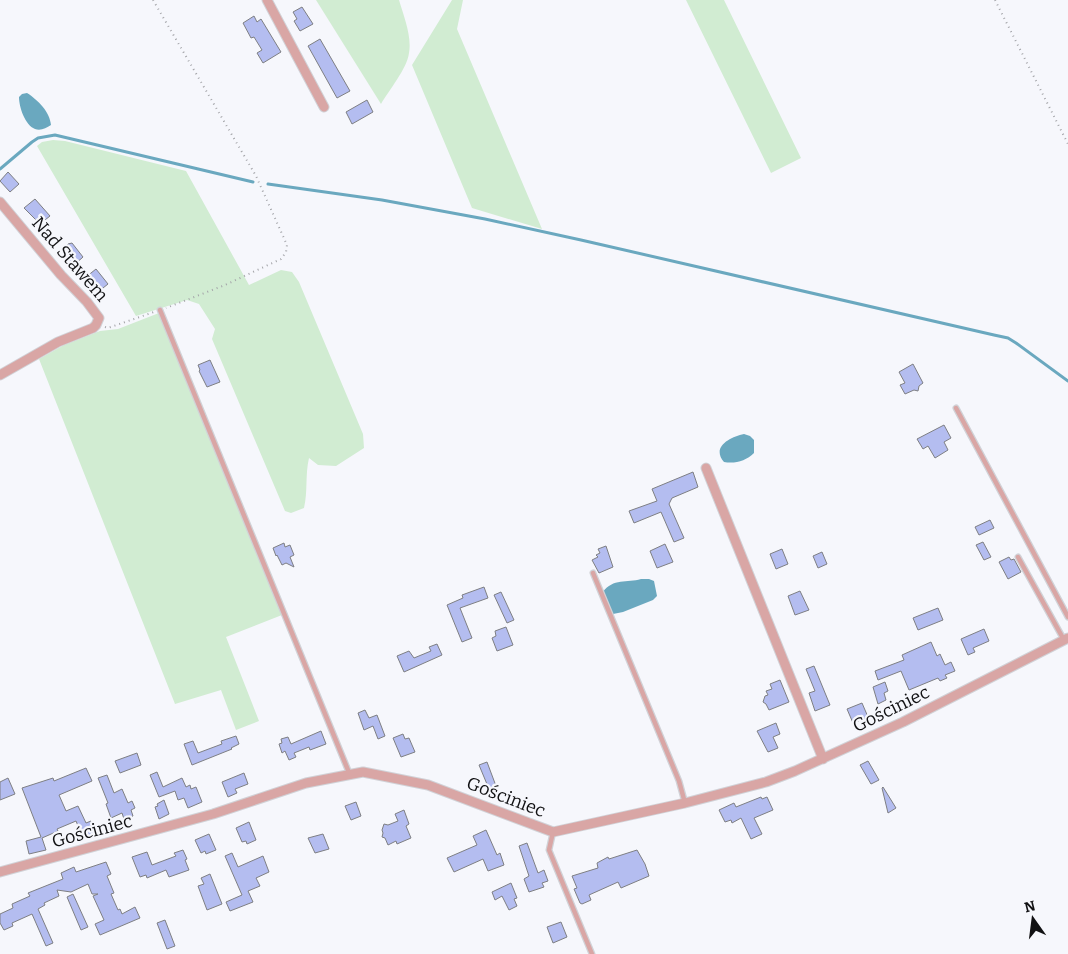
<svg xmlns="http://www.w3.org/2000/svg" width="1068" height="954" font-family="Bitter,serif">
  <style>
    .green { fill: #d1ecd2 }
    .water { fill: #6aa8bf }
    .lines { fill: none; stroke-linecap: round; stroke-linejoin: round }
    .stream { stroke: #6aa8bf; stroke-width: 3 }
    .building { fill: #b4bdf0; stroke: #7e7f83 }
    .service-casing { stroke: #d1d2d7; stroke-width: 7 }
    .minor-casing { stroke: #d1d2d7; stroke-width: 11 }
    .path { stroke: #a4a5a9; stroke-width: 2; stroke-dasharray: 1 4; stroke-linecap: butt }
    .service { stroke: #d9a6a5; stroke-width: 4.5 }
    .minor { stroke: #d9a6a5; stroke-width: 9 }
    .labels { text-anchor: middle; stroke-width: 4.5; stroke-linejoin: round; paint-order: stroke }
    .street-label { font-size: 18px; fill: #111113; stroke: #f6f7fc }
  </style>
  <rect width="100%" height="100%" fill="#f6f7fc"/>
  <path class="green" d="M316,0H399C404,17 412,36 409,53C407,69 389,90 381,104Z
    M452,0H463L457,29L542,229L472,208L412,65Z
    M686,0H724L801,158L771,173Z
    M53,140L65,141L186,171L249,285L281,270L292,272L299,282L363,434L364,448L336,466L318,465L309,458C305,475 308,491 304,508L291,513L285,511L212,339L215,329L199,304L187,300L136,316L37,146L42,142Z
    M159,313L282,615L226,637L259,721L236,730L221,690L175,704L39,359L64,345L100,331L118,329Z"/>
  <path class="water" d="M27,93C38,100 50,112 51,125C46,128 41,131 35,129C25,125 19,107 19,97L22,94Z
    M744,434L750,436L754,440V453C746,461 735,464 724,462C711,447 730,437 744,434Z
    M641,579H649L654,581L657,596L653,600L623,612L613,614L603,592C613,578 627,583 641,579Z"/>
  <g class="lines">
    <path class="stream" d="M0,169L32,142L38,138L55,135L253,182
      M268,184L382,200L485,219L581,240L994,335L1008,338L1016,343L1068,381"/>
  </g>
  <path class="building" d="M302,7L313,24L300,31L294,21L297,19L293,12Z
    M254,16L257,22L261,19L281,52L263,63L257,53L262,50L254,37L251,38L243,23Z
    M320,39L350,91L337,98L308,46Z
    M367,100L373,112L352,124L346,112Z
    M8,172L19,184L10,192L0,181Z
    M35,199L50,216L40,224L24,208Z
    M72,243L83,257L73,266L62,251L68,244Z
    M96,269L108,284L98,292L86,277Z
    M210,360L220,382L207,387L199,371L200,370L198,365Z
    M913,364L923,383L919,386L918,391L914,390L905,394L900,385L905,383L899,372Z
    M944,425L951,438L944,442L948,450L935,458L928,446L923,449L917,439Z
    M693,472L698,487L672,498L669,504L684,538L674,542L661,512L634,523L629,511L657,501L652,489Z
    M990,520L994,528L979,535L975,527Z
    M983,542L991,557L984,560L976,545Z
    M284,543L285,547L290,545L294,555L290,557L294,567L286,563L282,565L277,555L276,556L273,548Z
    M665,544L673,562L657,568L650,551Z
    M606,546L613,567L599,573L592,560L598,557L596,555L600,553L598,549Z
    M782,549L788,564L776,569L770,554Z
    M822,552L827,564L818,568L813,556Z
    M1009,557L1011,560L1014,559L1021,572L1008,579L999,562Z
    M484,587L488,598L460,608L472,638L462,642L447,605L463,598L462,595Z
    M800,591L809,610L795,615L788,596Z
    M501,592L514,620L507,623L494,595Z
    M938,608L943,620L918,630L913,618Z
    M506,627L513,645L497,651L492,638L496,636L495,631Z
    M984,629L989,641L973,648L975,652L968,655L961,639Z
    M931,642L937,656L940,654L945,665L951,662L955,671L945,675L947,678L940,681L938,678L909,690L901,671L878,680L875,671L904,660L902,655Z
    M437,644L442,655L404,672L397,656L409,651L414,658L431,651L429,647Z
    M814,666L830,705L815,711L809,693L815,691L806,669Z
    M780,680L789,702L769,710L766,704L763,702L765,696L768,695L766,691L772,689L770,684Z
    M885,682L888,691L884,693L886,700L878,704L873,687Z
    M862,703L868,717L853,723L847,709Z
    M365,710L369,718L377,715L385,736L378,739L373,726L364,730L358,713Z
    M776,723L780,734L773,737L778,748L768,752L757,731Z
    M321,731L326,744L310,750L309,747L294,753L296,757L289,760L285,751L282,753L279,744L282,743L281,739L288,737L291,744Z
    M403,734L405,739L409,738L415,752L401,757L393,738Z
    M236,736L239,744L231,748L232,749L192,765L184,744L193,741L198,753L222,744L221,741Z
    M137,753L141,765L120,773L115,761Z
    M868,761L879,780L871,784L860,765Z
    M487,762L496,786L489,789L479,765Z
    M86,768L92,781L59,795L66,811L78,806L86,823L91,821L96,833L83,838L76,821L57,829L58,831L42,838L46,850L29,854L26,841L41,837L22,788L53,778L54,781Z
    M157,772L163,787L182,778L186,787L190,785L191,789L196,787L202,802L188,808L184,798L178,800L175,791L159,797L150,775Z
    M244,773L248,784L235,789L237,793L228,797L222,782Z
    M107,775L114,793L122,789L128,803L132,801L135,808L131,810L133,816L124,819L122,813L111,818L106,804L108,803L98,778Z
    M8,778L15,794L0,800V782Z
    M883,787L896,808L888,813L882,788Z
    M761,797L762,799L767,797L773,810L754,818L762,834L751,839L741,818L732,823L731,820L725,822L719,810L734,803L736,807Z
    M164,800L169,814L159,819L155,807L158,806L157,804Z
    M356,802L361,816L351,820L345,806Z
    M404,810L409,824L406,826L411,838L397,844L396,841L388,845L385,838L382,837L383,833L382,830L384,824L388,825L398,821L395,814Z
    M249,822L256,840L247,844L246,841L242,842L236,828Z
    M486,830L497,855L500,853L504,865L488,871L483,859L454,872L447,858L477,845L473,836Z
    M209,834L216,850L206,854L205,851L201,853L195,840Z
    M323,834L329,849L315,853L308,838Z
    M527,843L538,873L544,870L548,881L542,883L544,887L529,892L524,879L529,876L519,846Z
    M183,850L187,859L185,860L189,870L169,877L166,870L147,878L146,875L140,877L132,857L147,852L152,865L176,856L174,853Z
    M637,850L645,864L649,876L621,888L618,882L589,895L591,900L582,904L580,903L574,889L577,888L572,876L598,868L597,863L608,857L609,859Z
    M232,853L238,867L263,856L269,872L256,878L260,886L248,891L253,902L230,911L226,902L242,895L225,856Z
    M106,862L111,874L107,876L114,893L111,894L118,910L120,909L122,914L135,907L140,918L100,935L95,924L104,920L93,896L98,894H92L88,884L71,892L57,890L59,896L44,903L45,905L38,909L53,943L46,946L32,914L12,923L13,926L4,930L0,923V914L13,908L12,904L30,896L28,893L63,879L61,873L74,867L76,872Z
    M210,874L222,904L207,910L198,886L204,884L201,878Z
    M511,883L517,898L514,899L517,906L509,910L502,896L495,900L492,892Z
    M73,894L88,927L81,930L67,897Z
    M165,920L175,946L167,949L157,923Z
    M561,922L567,937L553,943L547,927Z"/>
  <g class="lines">
    <defs>
      <path id="service" d="M160,310L350,775
        M956,408L1068,617
        M1018,557L1064,640
        M593,573L679,781L685,803
        M553,832L549,850L592,954"/>
      <path id="minor" d="M267,0L324,107
        M0,202L61,275L87,302L99,318L96,325L93,328L58,342L0,375
        M706,468L823,759
        M0,872L213,814L306,783L363,772L428,785L553,832L685,803L766,782L795,771L903,722L1068,638"/>
    </defs>
    <use href="#service" class="service-casing"/>
    <use href="#minor" class="minor-casing"/>
    <path class="path" d="M153,0L256,176L287,245L286,252L281,259L225,285L166,308
      M995,0L1068,144
      M105,327L108,328L154,312"/>
    <use href="#service" class="service"/>
    <use href="#minor" class="minor"/>
  </g>
  <g class="labels">
    <g class="street-label">
      <text transform="translate(70 259) rotate(49)" y="6">Nad Stawem</text>
      <text transform="translate(891 709) rotate(-26)" y="6">Gościniec</text>
      <text transform="translate(506 797) rotate(21)" y="6">Gościniec</text>
      <text transform="translate(92 831) rotate(-15)" y="6">Gościniec</text>
    </g>
  </g>
  <g transform="translate(1033 919) rotate(346)" stroke="#f6f7fc" stroke-width="4" paint-order="stroke">
  <path d="M0-4L9 19L0 12L-9 19Z" fill="#111113"/>
  <text y="-8" font-size="14" font-weight="bold" text-anchor="middle" fill="#111113">N</text>
  </g>
</svg>
